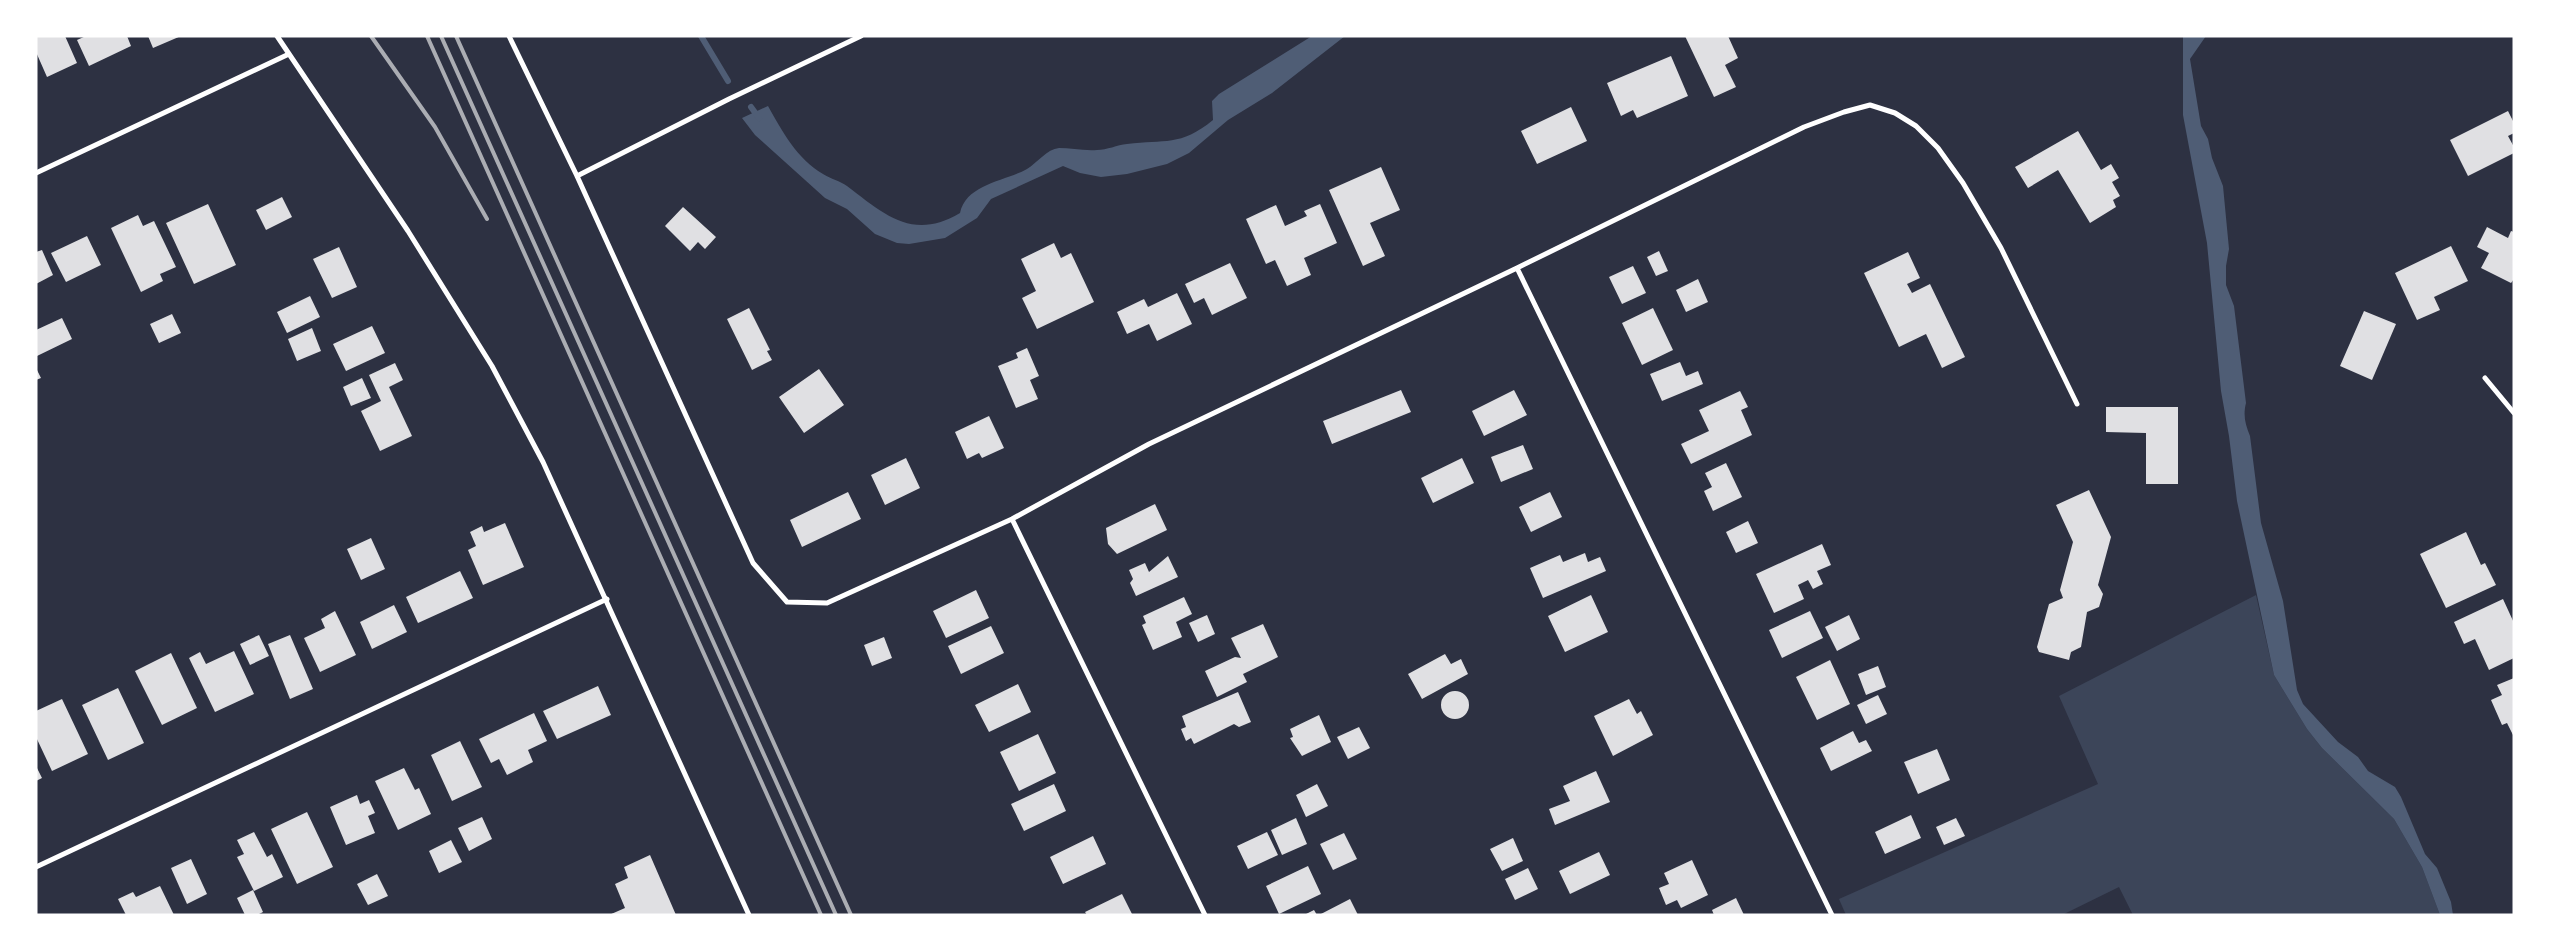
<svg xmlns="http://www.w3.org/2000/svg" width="2550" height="951" font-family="Rubik,sans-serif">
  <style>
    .green { fill: #3c4559 }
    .water { fill: #4f5d75 }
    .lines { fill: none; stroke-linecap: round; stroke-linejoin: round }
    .stream { stroke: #4f5d75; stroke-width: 6 }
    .building { fill: #e0e0e3 }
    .minor { stroke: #fff; stroke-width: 5 }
    .rail { stroke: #abadb3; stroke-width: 4 }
  </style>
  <rect width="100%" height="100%" fill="#2d3142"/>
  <path class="green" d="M2256,595L2274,675L2307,729L2322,748L2394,819L2422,867L2440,915H2133L2119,887L2062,915H1846L1839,899L2098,784L2059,696Z"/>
  <path class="water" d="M1312,36H1345L1272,93L1228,120L1189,153L1167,164L1127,174L1101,177L1080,173L1063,166L991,199L977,218L945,238L909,244L897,243L875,234L847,209L825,198L755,135L742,118L768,106C782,131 797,159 823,174C831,179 840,181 847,186C885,215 913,241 960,213C966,184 1006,181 1027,169C1037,163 1047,149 1059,148C1070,148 1084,151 1097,150C1107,150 1117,145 1127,144C1165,139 1180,147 1213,120L1212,101L1219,94Z
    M2183,36H2206L2190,59L2201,126L2208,139L2212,158L2223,186L2229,249L2226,266V285L2234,306L2246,403C2243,415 2245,424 2250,436L2261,523L2283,601L2297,690L2303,704L2338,742L2358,757L2368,771L2395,787L2401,797L2425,854L2437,868L2451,902L2453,915H2440L2422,867L2394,819L2322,748L2307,729L2274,675L2237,501L2229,436L2221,391L2207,243L2183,115Z"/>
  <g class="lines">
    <path class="stream" d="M701,36L728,81
      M751,107L759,118"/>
  </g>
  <path class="building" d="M36,36H65L77,63L47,77L36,52Z
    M86,36H127L131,46L89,66L77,40Z
    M148,36H181L153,48Z
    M1685,36H1728L1738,58L1725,65L1736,87L1714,97Z
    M1671,56L1688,96L1637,118L1633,110L1621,116L1607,83Z
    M1571,107L1587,141L1537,164L1521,131Z
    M2508,111L2514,123V133L2508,136L2514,147V153L2468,176L2450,140Z
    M2078,131L2101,170L2111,164L2119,178L2112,182L2120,196L2113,200L2116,207L2090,223L2058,170L2028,188L2015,167Z
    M1381,167L1400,210L1370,223L1385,256L1363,266L1329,190Z
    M282,197L292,217L266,230L256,210Z
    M208,204L236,265L194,284L166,223Z
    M1320,204L1337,243L1304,258L1311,275L1287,286L1275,260L1266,264L1246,219L1276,205L1285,226L1307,216L1304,211Z
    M683,207L716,237L705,249L698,242L690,251L665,226Z
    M138,215L143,226L154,221L176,267L160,274L163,281L141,292L111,228Z
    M2487,227L2508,238L2511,231L2514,232V279L2511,283L2481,268L2489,253L2477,247Z
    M87,236L101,265L66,282L51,253Z
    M1054,243L1061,258L1071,253L1094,302L1037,329L1022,298L1036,291L1021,259Z
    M2451,246L2468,281L2434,297L2440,310L2417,320L2395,273Z
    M339,247L357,287L332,298L313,259Z
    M42,250L53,275L36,284V252Z
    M1659,251L1668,271L1656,276L1647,257Z
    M1908,252L1920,278L1907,284L1912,293L1930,284L1965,357L1942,368L1926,334L1899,347L1864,273Z
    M1230,263L1247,298L1212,315L1204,298L1194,303L1185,284Z
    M1633,266L1646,293L1622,304L1609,277Z
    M1698,279L1708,302L1686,312L1676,290Z
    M1177,293L1192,324L1157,341L1149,324L1127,334L1117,312L1144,299L1148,307Z
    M310,296L320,317L287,333L277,312Z
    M749,308L770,350L767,351L772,360L752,370L727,319Z
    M1653,308L1673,350L1642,365L1622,323Z
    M2364,311L2396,324L2372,380L2340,366Z
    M172,314L181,333L159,343L150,324Z
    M62,318L72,339L37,356L36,330Z
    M372,326L385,353L346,371L333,344Z
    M312,328L321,351L297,361L288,339Z
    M1027,348L1039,376L1030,380L1038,399L1016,408L998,366L1018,358L1016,353Z
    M1680,362L1686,376L1698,371L1703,384L1662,401L1650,374Z
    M395,363L403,380L389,387L412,436L380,451L361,411L381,401L369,375Z
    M36,368L41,378L36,380Z
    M819,369L844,405L804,433L779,397Z
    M362,378L371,398L351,406L343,387Z
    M1401,390L1411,412L1332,444L1323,421Z
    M1514,390L1527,415L1484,436L1472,411Z
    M1740,391L1748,407L1741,410L1752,435L1691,464L1681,444L1709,431L1699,410Z
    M2106,407H2178V484H2146V433L2106,432Z
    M989,416L1004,448L982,458L979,453L967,459L955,432Z
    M1523,445L1533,469L1501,482L1491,457Z
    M906,458L920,488L885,505L871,475Z
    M1462,458L1474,483L1433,503L1421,478Z
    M1726,463L1742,497L1713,511L1704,491L1712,487L1705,473Z
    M2089,490L2111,537L2098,585L2103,594L2099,607L2087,612L2081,647L2071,652L2069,660L2039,652L2037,647L2049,604L2063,598L2060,590L2073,542L2056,505Z
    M848,492L861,519L802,547L790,520Z
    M1550,492L1562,517L1531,532L1519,507Z
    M1155,504L1167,530L1117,554L1108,544L1106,528Z
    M1748,521L1758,543L1736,553L1726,532Z
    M505,523L524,567L483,585L468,550L476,546L470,532L482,526L484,532Z
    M2466,532L2481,565L2485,563L2496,585L2446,608L2420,554Z
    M371,538L385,569L361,580L347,549Z
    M1822,544L1831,565L1817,571L1823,584L1813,589L1808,580L1798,585L1804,599L1774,613L1756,574Z
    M1585,553L1588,562L1600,557L1606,571L1543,598L1530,568L1560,555L1563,562Z
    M1168,556L1178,577L1136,596L1130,583L1133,579L1129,570L1145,563L1149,572Z
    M460,571L473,598L418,623L406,597Z
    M976,590L989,618L946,638L933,611Z
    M1591,595L1608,632L1565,652L1548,616Z
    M1184,597L1192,614L1176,622L1182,637L1153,650L1142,625L1146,623L1143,616Z
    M2503,599L2514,623V658L2489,670L2475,639L2464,644L2454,622Z
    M394,605L407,632L372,649L360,622Z
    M335,611L356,655L320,672L304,638L325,628L321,619Z
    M1810,611L1823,638L1782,658L1769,630Z
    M1207,615L1215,634L1198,642L1189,623Z
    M1849,615L1860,639L1837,651L1825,627Z
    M1263,624L1278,657L1243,674L1247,682L1217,697L1205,671L1235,657L1241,658L1231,638Z
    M991,626L1004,653L961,674L948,646Z
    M259,635L269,656L250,665L240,644Z
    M290,635L313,689L290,699L268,644Z
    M884,637L892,658L872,666L864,645Z
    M234,651L254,694L215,712L189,658L200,652L206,664Z
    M171,653L197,708L162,725L135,671Z
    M1445,654L1451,664L1461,659L1468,674L1422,699L1408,674Z
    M1830,660L1850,704L1817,720L1796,677Z
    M1878,666L1886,687L1866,695L1858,674Z
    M2514,678V737L2507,723L2502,725L2491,700L2502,695L2497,685Z
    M1018,684L1031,712L989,732L975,705Z
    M598,686L611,715L557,739L543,711Z
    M118,688L144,743L108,760L82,705Z
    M1441 705a14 14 0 1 1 28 0a14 14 0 1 1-28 0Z
    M1238,692L1251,722L1239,727L1234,724L1194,744L1191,738L1186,741L1181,729L1186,727L1182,716Z
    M1878,695L1887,714L1866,724L1857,705Z
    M62,699L88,754L52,771L36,737V711Z
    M1629,699L1637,714L1641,711L1653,735L1613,756L1594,716Z
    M534,713L547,741L528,750L533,762L507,775L499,759L491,763L479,739Z
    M1319,715L1331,742L1302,756L1290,738L1293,737L1290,729Z
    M1359,727L1370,748L1348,759L1337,737Z
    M1853,731L1859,743L1866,740L1872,751L1831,771L1820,748Z
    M1038,734L1056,773L1019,791L1000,752Z
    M460,741L482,787L452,801L431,755Z
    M1937,749L1950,780L1918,794L1904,762Z
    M36,766L42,778L36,781Z
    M404,768L415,790L419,788L431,814L398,830L375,781Z
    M1596,771L1610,802L1555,825L1549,809L1570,801L1563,786Z
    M1054,784L1066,811L1024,831L1011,804Z
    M1317,784L1328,806L1306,817L1296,795Z
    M357,795L360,804L369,800L375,813L368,816L375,833L346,845L330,807Z
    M307,812L333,867L297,884L271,829Z
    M1911,815L1921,838L1885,854L1875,832Z
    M482,817L492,839L469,851L458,828Z
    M1296,818L1307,844L1282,855L1271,830Z
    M1956,818L1965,836L1944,845L1936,827Z
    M254,832L267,857L272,854L283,877L254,891L237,857L244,854L237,840Z
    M1267,832L1278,855L1248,869L1237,846Z
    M1344,833L1357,859L1333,870L1320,844Z
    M1093,836L1106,864L1063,884L1050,857Z
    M1513,838L1523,861L1502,871L1490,849Z
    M451,840L462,862L439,873L429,851Z
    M1599,852L1610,875L1570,894L1559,871Z
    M650,855L676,915H609L625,908L615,884L628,878L624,867Z
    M191,859L207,894L187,904L171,868Z
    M1692,860L1708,895L1681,908L1677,900L1666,905L1659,888L1669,884L1664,873Z
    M1308,866L1321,894L1279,914L1266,886Z
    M1528,868L1538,889L1515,900L1505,879Z
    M377,874L388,896L368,905L357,884Z
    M160,886L174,915H126L118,899L133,892L136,897Z
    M253,890L263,912L257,915H245L237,898Z
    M1122,894L1132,914L1087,915L1085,912Z
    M1736,898L1744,915H1714L1712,910Z
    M1350,899L1358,915H1319Z
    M1314,910L1317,915H1304Z"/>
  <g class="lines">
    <path class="minor" d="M277,36L408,231L492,366L543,462L749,915
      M509,36L577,176L753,563L787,602L827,603L1012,519L1149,444L1517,268L1804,127L1844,112L1870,105L1895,113L1916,126L1938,148L1963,183L2001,248L2077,404
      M36,173L289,54
      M577,176L729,99L861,36
      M1517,268L1832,915
      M2485,378L2514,413
      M1012,519L1205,915
      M36,867L607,599"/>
    <path class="rail" d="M371,36L435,127L487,219
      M427,36L821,915
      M441,36L836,915
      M456,36L851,915"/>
  </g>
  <rect width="2550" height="951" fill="none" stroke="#ffffff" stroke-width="75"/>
</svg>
